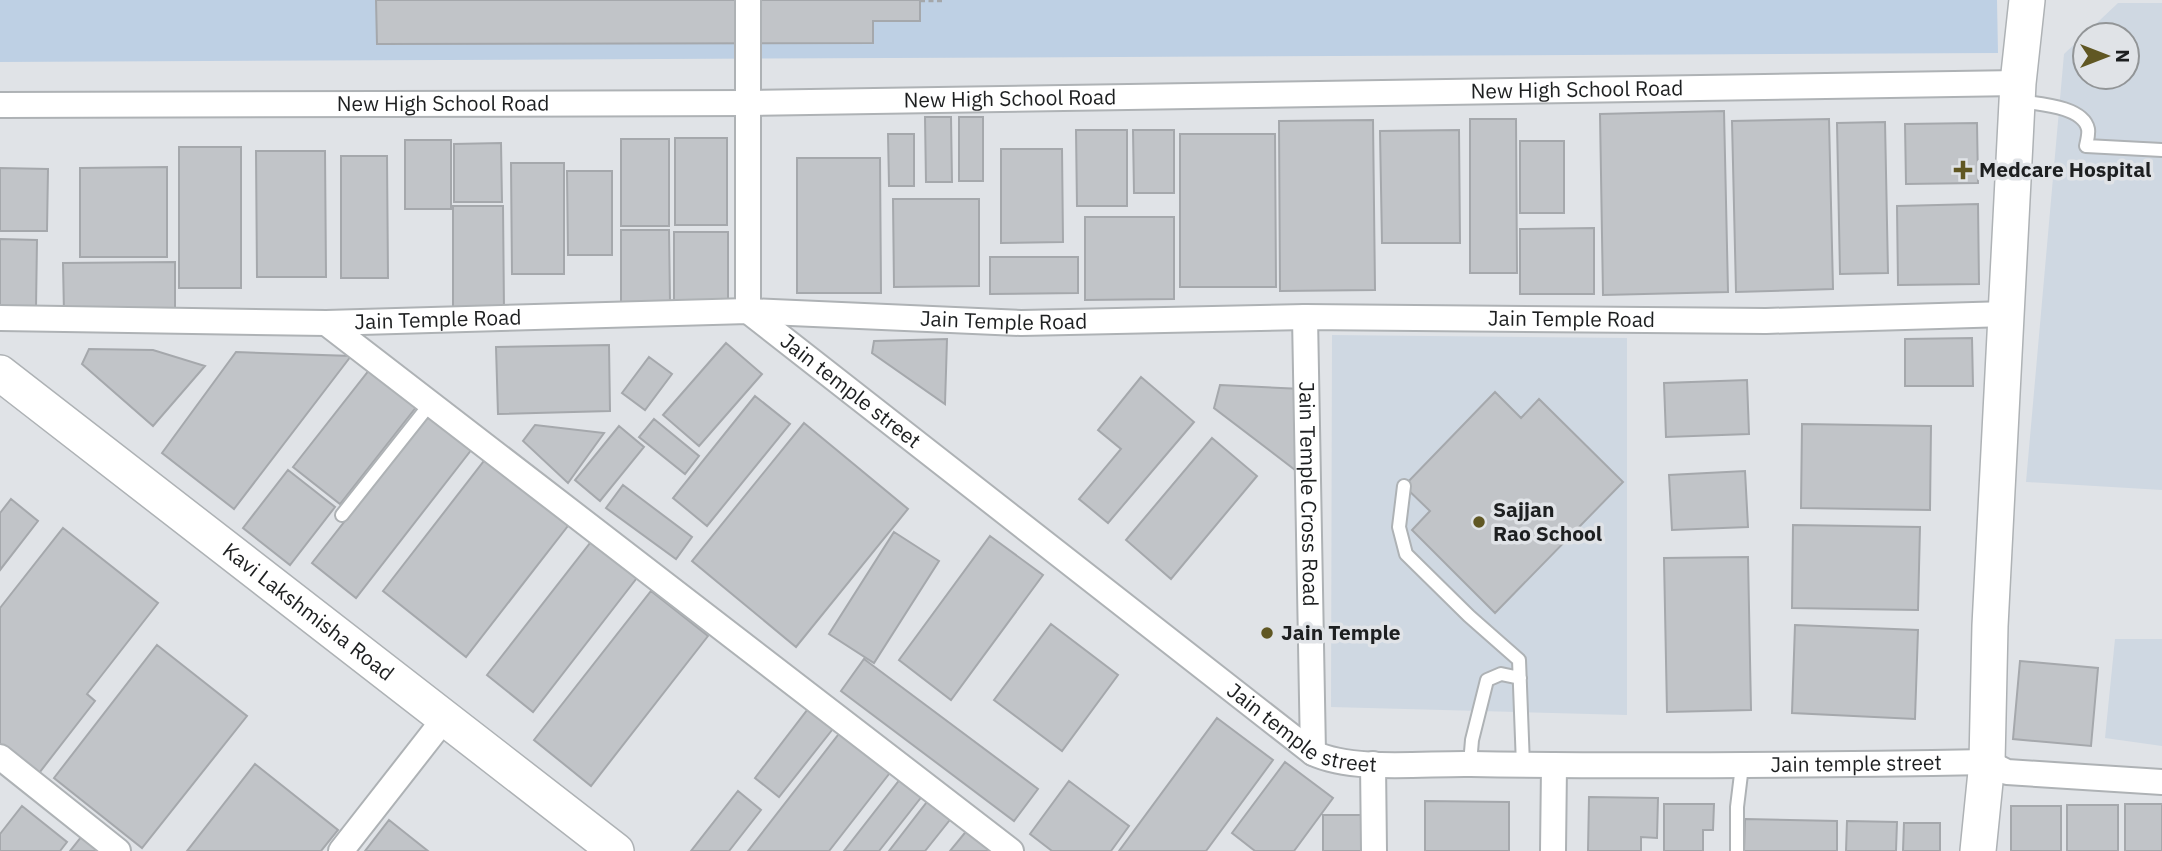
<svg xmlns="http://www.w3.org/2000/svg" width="2162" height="851" font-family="'IBM Plex Sans',sans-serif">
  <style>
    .built { fill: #cfd8e2; fill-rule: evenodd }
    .green { fill: #bed0e4 }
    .building { fill: #c1c4c8; stroke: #a5a8ac; stroke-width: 2 }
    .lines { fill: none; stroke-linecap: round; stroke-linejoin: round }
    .lane-casing { stroke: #aeb2b5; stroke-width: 16 }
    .street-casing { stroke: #aeb2b5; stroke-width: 28 }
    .secondary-casing { stroke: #aeb2b5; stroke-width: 38 }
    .path { stroke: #a4a7aa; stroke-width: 4.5; stroke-dasharray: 5 3.5; stroke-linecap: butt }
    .lane { stroke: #fff; stroke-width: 12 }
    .street { stroke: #fff; stroke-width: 24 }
    .secondary { stroke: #fff; stroke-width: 35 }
    .poi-dot { fill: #605723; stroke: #e0e3e7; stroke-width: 2.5 }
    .labels { text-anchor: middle; stroke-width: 7; stroke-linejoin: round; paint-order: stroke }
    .street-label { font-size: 21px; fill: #1d1f20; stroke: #e0e3e7 }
    .poi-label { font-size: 21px; font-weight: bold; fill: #1d1f20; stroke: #e0e3e7; text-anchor: start }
  </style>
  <rect width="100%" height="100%" fill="#e0e3e7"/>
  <path class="built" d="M2118,3H2162V490L2026,482L2064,54ZM2085,35H2127V77H2085Z
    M1332,335L1627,338V715L1331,707Z
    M2115,639H2162V746L2105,738Z"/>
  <path class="green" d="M0,0H1997L1998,53L0,62Z"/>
  <path class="building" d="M376,0H920V21H873V43L377,44Z
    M1724,111L1728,292L1603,295L1600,114Z
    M925,117H951L952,182H926Z
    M959,117H983V181H959Z
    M1470,119H1516L1517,273H1470Z
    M1829,119L1833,289L1736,292L1732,121Z
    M1373,120L1375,290L1280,291L1279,121Z
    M1885,122L1888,273L1840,274L1837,123Z
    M1977,123L1978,183L1906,184L1905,124Z
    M1076,130H1127V206H1077Z
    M1133,130H1174V193H1134Z
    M1459,130L1460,243H1382L1380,131Z
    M888,134H914V186H889Z
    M1180,134H1275L1276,287H1180Z
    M675,138H727V225H675Z
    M621,139H669V226H621Z
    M405,140H451V209H405Z
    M1520,141H1564V213H1520Z
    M501,143L502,202H454V144Z
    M179,147H241V288H179Z
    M1001,149H1062L1063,242L1001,243Z
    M256,151H325L326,277H257Z
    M341,156H387L388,278H341Z
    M797,158H880L881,293H797Z
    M511,163H564V274H512Z
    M167,167V257H80V168Z
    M0,168L48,169L47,231H0Z
    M567,171H612V255H568Z
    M893,199H979V286L894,287Z
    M1978,204L1979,284L1898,285L1897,206Z
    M453,206H503L504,311L453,312Z
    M1085,217H1174V299L1085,300Z
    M1594,228V294H1520V229Z
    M621,230H669L670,302H621Z
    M674,232H728V304L674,305Z
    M0,239L37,240L36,308L0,307Z
    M990,257H1078V293L990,294Z
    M175,262V312L64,313L63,263Z
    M1972,338L1973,386H1905V339Z
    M947,339L945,404L872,353L874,341Z
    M726,343L762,374L699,446L663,415Z
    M609,345L610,411L498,414L496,347Z
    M89,349L153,350L205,366L153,426L82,364Z
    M236,352L351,356L234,509L162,453Z
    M649,357L672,374L645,410L622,393Z
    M370,369L417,406L340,504L293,467Z
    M1141,377L1194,422L1108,523L1079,499L1121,449L1098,430Z
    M1747,380L1749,434L1666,437L1664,383Z
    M1220,385L1302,389L1299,473L1214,408Z
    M1495,392L1521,418L1539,399L1623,482L1495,613L1412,530L1430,511L1404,486Z
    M755,396L790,424L707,526L673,498Z
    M428,415L472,449L356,598L312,563Z
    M654,419L699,456L685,474L639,437Z
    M804,423L908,509L796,647L692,561Z
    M1802,424L1931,426L1930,510L1801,508Z
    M535,425L604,433L568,483L523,441Z
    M619,426L644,447L600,501L575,480Z
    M1212,438L1257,476L1171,579L1126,540Z
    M487,457L571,522L466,657L383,591Z
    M288,470L335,507L290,565L243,528Z
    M1745,471L1748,527L1672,530L1669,475Z
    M623,485L692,537L676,559L606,508Z
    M11,499L38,521L0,570V513Z
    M1793,525L1920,527L1918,610L1792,608Z
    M63,528L158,603L87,694L95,701L36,777L0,748V608Z
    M894,532L939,561L874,663L829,634Z
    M990,536L1043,575L951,700L899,660Z
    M594,538L640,574L533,712L487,675Z
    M1748,557L1751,710L1667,712L1664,558Z
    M651,591L708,636L591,786L534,740Z
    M1051,624L1118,675L1062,751L994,700Z
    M1795,625L1918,630L1915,719L1792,713Z
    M157,645L247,716L142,848L54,778Z
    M864,659L1038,789L1014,821L841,691Z
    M2020,661L2098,668L2091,746L2013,739Z
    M811,705L836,725L779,797L755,778Z
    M1217,718L1273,760L1206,851H1119Z
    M845,726L896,765L829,851H748Z
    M1285,762L1333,798L1294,851H1255L1232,833Z
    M255,764L338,830L321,851H187Z
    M901,778L923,795L879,851H844Z
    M1069,781L1129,826L1111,851H1052L1030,834Z
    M738,791L761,810L729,851H691Z
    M1589,797L1658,798L1657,838L1641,837V851H1588Z
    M930,798L953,816L925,851H889Z
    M1425,801L1509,802V851H1425Z
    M1664,804H1714L1713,830H1703V851H1664Z
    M2125,804H2162V851H2125Z
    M2067,805H2118V851H2067Z
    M22,806L67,842L60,851H0V834Z
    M2011,806H2061V851H2011Z
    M1323,815H1368V851H1323Z
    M1745,819L1837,821V851H1744Z
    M389,820L428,851H365Z
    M1847,821L1897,822L1896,851H1846Z
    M973,823L1009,851H950Z
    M1904,823H1940V851H1903Z
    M82,836L101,851H70Z"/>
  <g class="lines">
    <defs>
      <path id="lane" d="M2019,101C2038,104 2083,106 2088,129C2089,134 2087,141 2086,146L2162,150
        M1404,486L1399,527L1406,554L1469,616L1519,660L1523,765
        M342,515L430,404
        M1470,764L1472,740L1487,680L1501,674L1520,678
        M1737,851V807L1742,766"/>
      <g id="street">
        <path id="s1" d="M748,0V311L1313,753C1354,772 1425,763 1471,764C1643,767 1815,765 1987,762L2007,772L2162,782"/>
        <path id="s2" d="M0,105L748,103L2018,83"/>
        <path id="s3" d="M1305,317L1313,753"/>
        <path id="s4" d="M0,318L326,323L748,311L1021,323L1305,317L1766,321L2007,314"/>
        <path d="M326,323L1011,851"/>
        <path d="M0,757L118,851"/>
        <path d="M1373,764L1374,851"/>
        <path d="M341,851L445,718"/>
        <path d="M1553,851L1554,766"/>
      </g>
      <g id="secondary">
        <path id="s5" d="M0,373L616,851"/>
        <path d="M1978,851L1987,762L1990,626L2018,83L2027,0"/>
      </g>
    </defs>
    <use href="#lane" class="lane-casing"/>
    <use href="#street" class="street-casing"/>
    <use href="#secondary" class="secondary-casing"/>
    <path class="path" d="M920,0H943"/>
    <use href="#lane" class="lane"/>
    <use href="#street" class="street"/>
    <use href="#secondary" class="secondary"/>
  </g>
  <g class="poi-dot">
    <path d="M1959.5 159.5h7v7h7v7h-7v7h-7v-7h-7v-7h7z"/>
    <circle cx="1479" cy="522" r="7"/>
    <circle cx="1267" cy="633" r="7"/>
  </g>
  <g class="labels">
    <g class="street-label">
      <text dy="7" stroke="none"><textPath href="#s2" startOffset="1577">New High School Road</textPath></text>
      <text dy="7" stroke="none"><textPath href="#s2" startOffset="1010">New High School Road</textPath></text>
      <text dy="7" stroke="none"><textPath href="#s2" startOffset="443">New High School Road</textPath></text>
      <text dy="7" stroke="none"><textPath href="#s4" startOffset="1572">Jain Temple Road</textPath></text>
      <text dy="7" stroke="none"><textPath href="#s4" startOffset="438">Jain Temple Road</textPath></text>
      <text dy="7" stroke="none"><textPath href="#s4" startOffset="1004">Jain Temple Road</textPath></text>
      <text dy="7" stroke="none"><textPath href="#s1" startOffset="441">Jain temple street</textPath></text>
      <text dy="7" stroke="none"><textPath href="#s3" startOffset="177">Jain Temple Cross Road</textPath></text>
      <text dy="7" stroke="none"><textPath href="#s5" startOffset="390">Kavi Lakshmisha Road</textPath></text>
      <text dy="7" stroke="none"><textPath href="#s1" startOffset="1008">Jain temple street</textPath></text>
      <text dy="7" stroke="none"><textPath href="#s1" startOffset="1573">Jain temple street</textPath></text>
    </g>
    <g class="poi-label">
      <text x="1979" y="177">Medcare Hospital</text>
      <text x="1493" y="517">Sajjan<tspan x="1493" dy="24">Rao School</tspan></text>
      <text x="1281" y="640">Jain Temple</text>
    </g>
  </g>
  <g transform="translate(2106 56) rotate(90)"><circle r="33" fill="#e0e3e7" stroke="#929597" stroke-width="2"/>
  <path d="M0-5L12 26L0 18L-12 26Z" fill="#605723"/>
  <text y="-10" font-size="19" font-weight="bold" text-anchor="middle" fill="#1d1f20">N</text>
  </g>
</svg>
